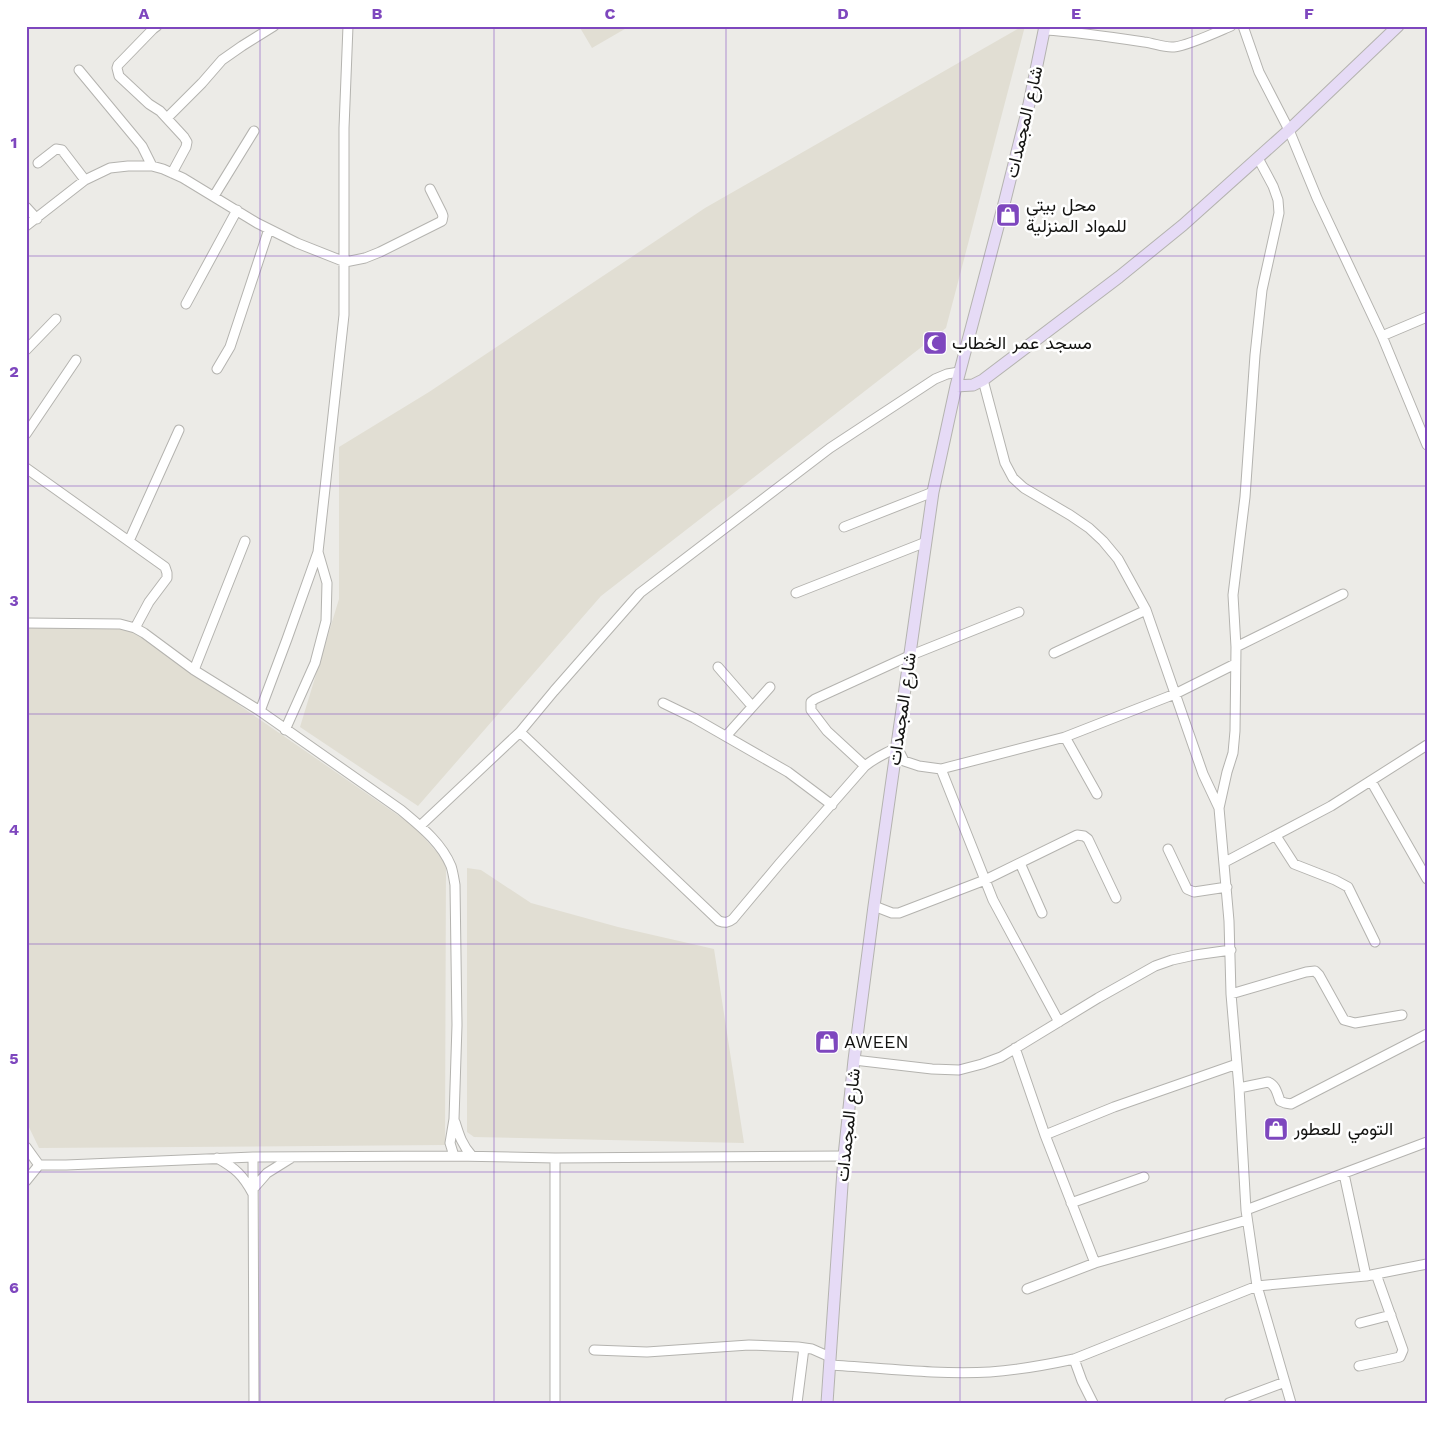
<svg xmlns="http://www.w3.org/2000/svg" width="1453" height="1429" font-family="'Work Sans',Vazirmatn,sans-serif">
  <style>
    .built { fill: #e1ded3 }
    .lines { fill: none; stroke-linecap: round; stroke-linejoin: round }
    .minor-casing { stroke: #b4b3af; stroke-width: 11 }
    .secondary-casing { stroke: #b4b3af; stroke-width: 13 }
    .minor { stroke: #fff; stroke-width: 9 }
    .secondary { stroke: #e6dbf6; stroke-width: 11 }
    .grid { fill: none; stroke: #7e47be; stroke-width: 1; stroke-opacity: 0.55 }
    .labels { text-anchor: middle; stroke-width: 5; stroke-linejoin: round; paint-order: stroke }
    .street-label { font-size: 18px; fill: #131311; stroke: #fff }
    .poi-label { font-size: 18px; fill: #131311; stroke: #fff; text-anchor: start }
    .neatline { fill: none; stroke: #7e47be; stroke-width: 2 }
    .grid-label { font-size: 16px; text-anchor: middle; font-weight: bold; fill: #7e47be }
  </style>
  <rect width="100%" height="100%" fill="#ecebe7"/>
  <path class="built" d="M579,26H630L592,48Z
    M1023,26H1025L946,328L601,596L418,806L300,727L339,599V447L429,392L705,208Z
    M125,626L415,827L446,863L445,1145L39,1148L26,1121V627Z
    M467,868L481,870L531,903L618,927L714,949L744,1143L474,1137L467,1132Z"/>
  <g class="lines">
    <defs>
      <path id="minor" d="M157,26L153,29L118,65L117,68L119,76L149,104L160,111L184,137L187,142L186,147L172,173
        M1243,26L1259,72L1289,130L1317,198L1382,336L1427,445
        M1045,30C1078,32 1111,37 1144,42C1154,43 1164,48 1174,47C1187,46 1217,32 1231,26
        M79,70L142,146L152,166
        M167,118L202,83L222,60L242,46L274,26
        M1258,158L1273,186L1278,200L1279,213L1262,290L1255,355L1245,497L1233,595L1236,647L1235,731L1233,753L1227,772L1219,808L1229,921L1231,994L1239,1088L1246,1210L1257,1286L1291,1403
        M38,163L56,149L62,150L85,180
        M214,196L254,131
        M26,207L37,219
        M26,226L85,180L110,168L128,166H152L163,169L183,178L257,223L297,243L345,262L365,258L380,252L442,221L443,216L442,213L430,189
        M186,304L237,210
        M1382,336L1427,317
        M26,350L56,319
        M217,369L230,347L269,229
        M983,380L1005,463L1013,478L1024,488L1070,515L1089,528L1103,541L1118,559L1146,610L1203,774L1219,808
        M26,434L76,360
        M26,468L165,567L167,573V578L149,602L135,628
        M844,527L933,492
        M129,541L179,430
        M796,593L926,542
        M26,623L120,624L135,628L144,633L194,670L260,711L401,810C420,826 441,842 451,866C453,872 454,879 455,885L457,1025L454,1119L450,1143L454,1156
        M1236,647L1343,594
        M1054,653L1146,610
        M718,667L752,706
        M194,670L245,541
        M663,703L694,718L788,772L832,805
        M260,711L287,639L318,552L344,315V128L348,26
        M285,730L315,663L326,621L327,583L318,552
        M520,732L719,921C725,923 728,923 733,919L780,863L865,766C876,757 885,754 897,747L904,761L919,766L941,769L993,900L1059,1022
        M726,736L770,687
        M1065,737L1175,694L1235,664
        M865,766L827,731L811,710V702L815,699L909,656L1019,612
        M941,769L1065,737L1097,794
        M1371,781L1427,879
        M420,826L520,732L554,691L640,593L830,448L935,379L947,374L959,372
        M1276,836L1294,864L1335,880L1348,887L1375,942
        M1168,849L1187,889L1194,892L1227,887
        M1225,862L1331,806L1427,745
        M1020,863L1042,913
        M874,906L892,913H899L985,880L1077,835L1084,836L1088,839L1116,898
        M1231,994L1306,972L1315,971L1319,975L1344,1020L1355,1023L1402,1015
        M1015,1048L1045,1135L1095,1263L1247,1220
        M854,1060L932,1069L959,1070L982,1064L1001,1057L1098,998L1155,966L1172,960L1195,955L1231,950
        M1239,1088L1268,1082C1276,1085 1277,1093 1280,1101L1285,1103L1291,1104L1427,1034
        M455,1122C459,1135 462,1145 472,1156
        M1045,1135L1114,1107L1237,1064
        M26,1147L39,1165
        M253,1157L254,1403
        M217,1158C235,1168 243,1175 253,1194
        M39,1165H66L253,1157L454,1156L555,1158L844,1156
        M1344,1174L1366,1276
        M26,1181L39,1165
        M253,1189L267,1173L291,1158
        M1071,1203L1144,1177
        M1246,1210L1427,1142
        M1027,1289L1095,1263
        M1360,1323L1391,1315
        M594,1350L647,1352L749,1345L798,1347L812,1349L830,1357
        M1074,1359L1082,1381L1093,1403
        M830,1365C882,1368 938,1375 990,1372C1018,1370 1046,1365 1074,1359L1257,1286L1366,1276L1427,1264
        M1359,1366L1400,1357L1403,1350L1376,1274
        M555,1403V1158
        M797,1403L804,1348
        M1229,1403L1285,1382"/>
      <path id="secondary" d="M956,386L973,385L983,380L1119,277L1183,225L1289,130L1398,26
        M827,1403L844,1156L854,1060L874,906L933,492L956,386L1005,200L1029,104L1045,26"/>
    </defs>
    <use href="#minor" class="minor-casing"/>
    <use href="#secondary" class="secondary-casing"/>
    <use href="#minor" class="minor"/>
    <use href="#secondary" class="secondary"/>
  </g>
  <path class="grid" d="M260,26V1403M494,26V1403M726,26V1403M960,26V1403M1192,26V1403M26,256H1427M26,486H1427M26,714H1427M26,944H1427M26,1172H1427"/>
  <defs>
    <symbol id="shop-square" viewBox="-11 -11 22 22"><rect x="-9" y="-9" width="18" height="18" rx="4" fill="#7e47be" stroke="#fff"/><path d="M-5-2.5h2.3a2.7 3.5 0 0 1 5.4 0H5L5.5 6h-11ZM-1.5-2.5h3a1.5 2.3 0 0 0-3 0Z" fill="#fff"/></symbol>
    <symbol id="mosque-square" viewBox="-11 -11 22 22"><rect x="-9" y="-9" width="18" height="18" rx="4" fill="#7e47be" stroke="#fff"/><path d="M3.5-4.9A6 6 0 1 0 3.5 4.9A5 5 0 1 1 3.5-4.9Z" fill="#fff"/></symbol>
  </defs>
  <g fill-rule="evenodd">
    <use href="#shop-square" x="994" y="201" width="28" height="28"/>
    <use href="#mosque-square" x="921" y="329" width="28" height="28"/>
    <use href="#shop-square" x="813" y="1028" width="28" height="28"/>
    <use href="#shop-square" x="1262" y="1115" width="28" height="28"/>
  </g>
  <g class="labels">
    <g class="street-label">
      <text transform="translate(1024 122) rotate(-77)" y="6">شارع المجمدات</text>
      <text transform="translate(902 709) rotate(-82)" y="6">شارع المجمدات</text>
      <text transform="translate(848 1125) rotate(-84)" y="6">شارع المجمدات</text>
    </g>
    <g class="poi-label">
      <text x="1026" y="211">محل بيتي<tspan x="1026" dy="21">للمواد المنزلية</tspan></text>
      <text x="952" y="349">مسجد عمر الخطاب</text>
      <text x="844" y="1048">AWEEN</text>
      <text x="1294" y="1135">التومي للعطور</text>
    </g>
  </g>
  <rect width="1453" height="1429" fill="none" stroke="#ffffff" stroke-width="55"/>
  <rect x="28" y="28" width="1398" height="1374" class="neatline"/>
  <g class="grid-label">
    <text x="144" y="19">A</text>
    <text x="377" y="19">B</text>
    <text x="610" y="19">C</text>
    <text x="843" y="19">D</text>
    <text x="1076" y="19">E</text>
    <text x="1309" y="19">F</text>
    <text x="14" y="148">1</text>
    <text x="14" y="377">2</text>
    <text x="14" y="606">3</text>
    <text x="14" y="835">4</text>
    <text x="14" y="1064">5</text>
    <text x="14" y="1293">6</text>
  </g>
</svg>
